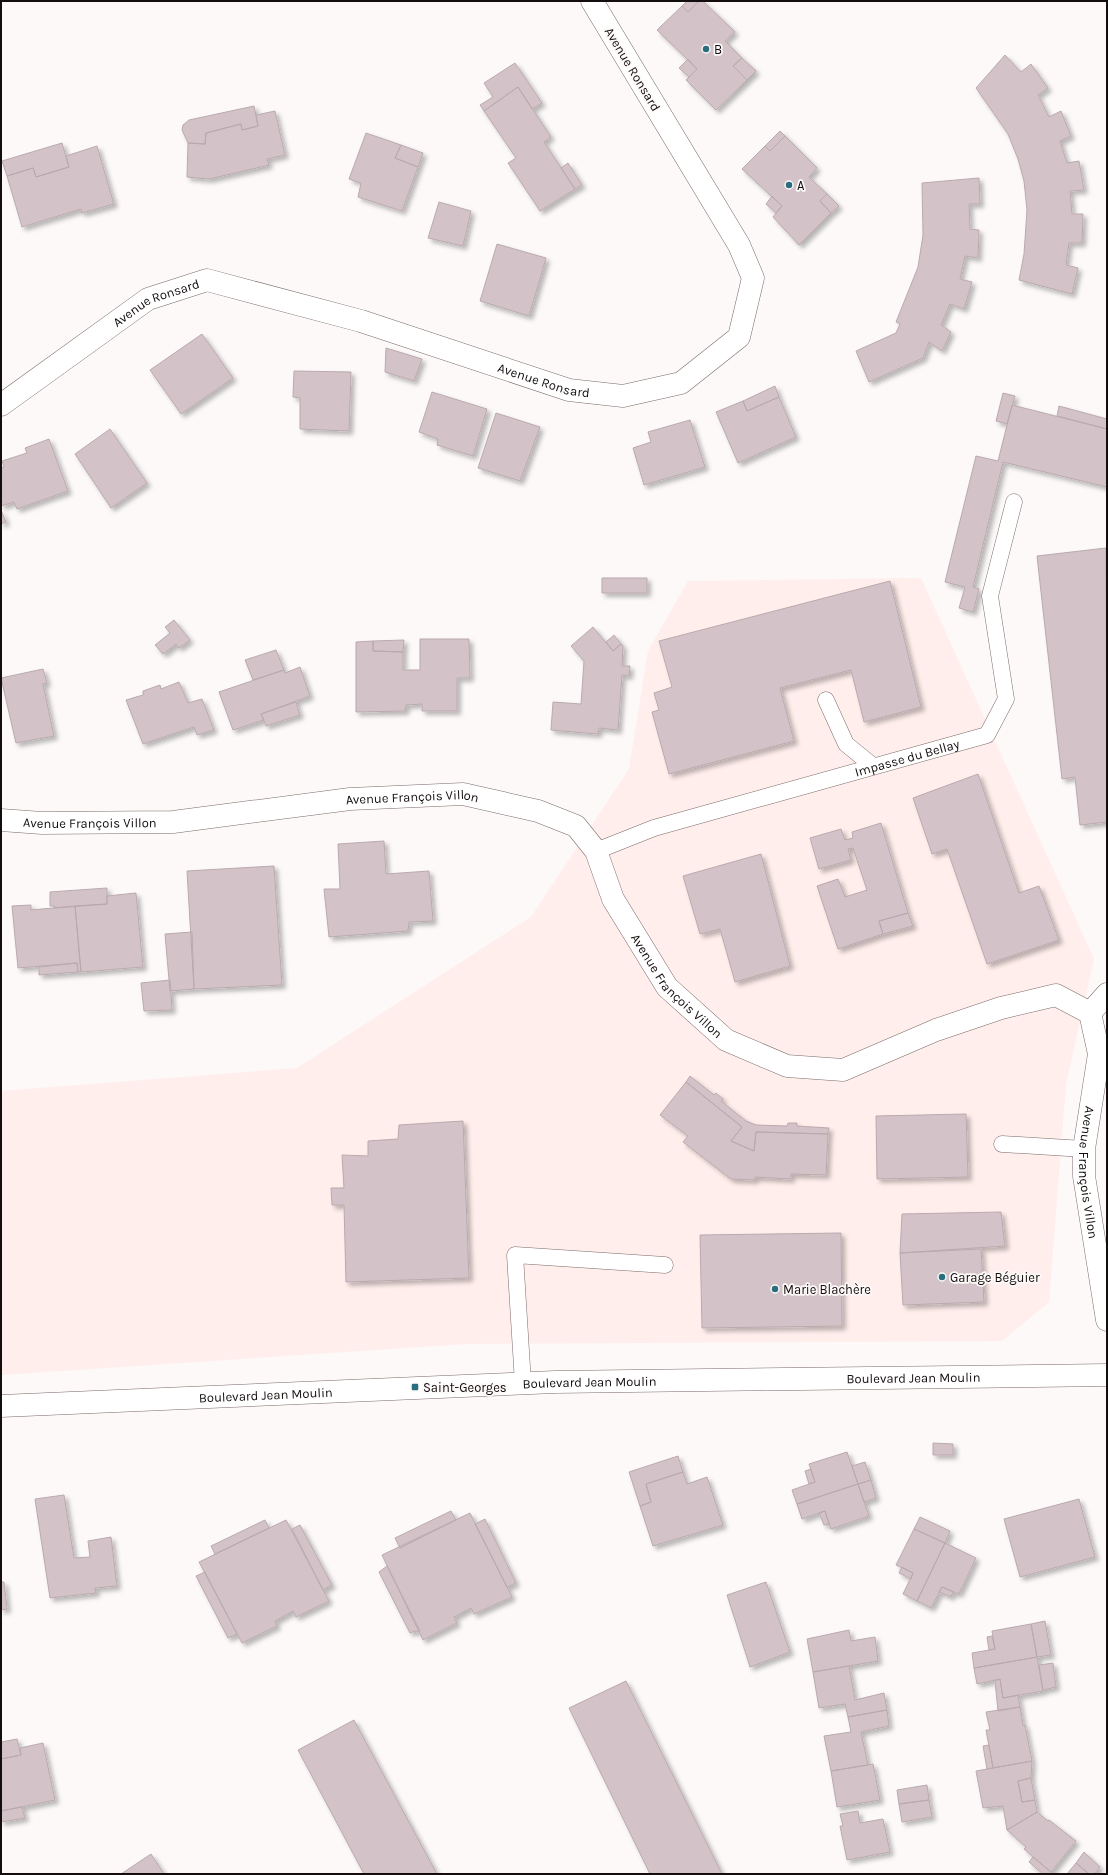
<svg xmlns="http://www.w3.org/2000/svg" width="1108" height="1875" font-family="Karla,sans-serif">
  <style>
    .built { fill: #ffeeeb }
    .building { fill: #d3c2c8; stroke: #baaaaf; filter: url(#shadow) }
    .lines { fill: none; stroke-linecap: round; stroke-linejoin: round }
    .lane-casing { stroke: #7b6b69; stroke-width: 17 }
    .street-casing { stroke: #7b6b69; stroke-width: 23 }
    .secondary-casing { stroke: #7b6b69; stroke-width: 23 }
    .lane { stroke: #fff; stroke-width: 16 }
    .street { stroke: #fff; stroke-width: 22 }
    .secondary { stroke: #fff; stroke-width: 22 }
    .poi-dot { fill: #296d7e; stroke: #fcf9f8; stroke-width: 1.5 }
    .labels { text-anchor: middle; stroke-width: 3.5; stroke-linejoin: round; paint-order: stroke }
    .poi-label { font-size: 13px; fill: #130e0d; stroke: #fcf9f8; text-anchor: start }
    .street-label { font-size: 13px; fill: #130e0d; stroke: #fcf9f8 }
  </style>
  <defs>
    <filter id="shadow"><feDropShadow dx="3.5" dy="3.5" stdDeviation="2" flood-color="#0004"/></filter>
  </defs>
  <rect width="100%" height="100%" fill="#fcf9f8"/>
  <path class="built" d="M921,578L1094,959L1066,1084L1049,1302L1002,1341L465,1344L1,1375V1091L297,1068L531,917L629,769L648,651L688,581Z"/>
  <path class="building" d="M687,1H699L688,12L682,6Z
    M699,1H703L735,32L725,41L742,58L733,66L747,80L716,110L686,80L697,69L657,30L682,6L688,12Z
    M1005,55L1021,72L1031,64L1048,88L1038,95L1049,117L1061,111L1071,136L1060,141L1067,163L1079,161L1084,190L1070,191L1072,214H1083L1082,243H1069L1066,265L1078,268L1072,294L1019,280L1024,254L1027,210L1024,181L1018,159L1008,134L976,88Z
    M742,58L756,71L747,80L733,66Z
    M688,59L697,69L689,77L679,68Z
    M515,63L542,103L532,109L518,87L484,111L480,105L493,97L484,83Z
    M518,87L551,137L544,142L575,189L540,211L508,163L516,158L484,111Z
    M254,106L258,126L242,130L241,124L206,133L205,144L188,143L182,130L183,125L189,120Z
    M275,111L285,155L267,159L269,165L235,173L209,179L187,177L188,143L205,144L206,133L241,124L242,130L258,126L256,115Z
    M780,131L785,136L770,151L765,146Z
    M366,133L401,145L395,158L418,167L402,211L358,197L361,183L349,179Z
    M785,136L817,168L809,177L827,194L820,201L831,213L799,245L773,217L782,206L742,169L765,146L770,151Z
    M62,143L69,167L36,177L33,168L7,176L2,161Z
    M401,145L423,153L418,167L395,158Z
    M97,146L114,204L82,213L81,209L22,227L7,176L33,168L36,177L69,167L66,156Z
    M568,163L582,185L575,189L561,168Z
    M979,178L980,204H969L970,229L979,230L978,258L965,256L960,279L972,282L964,309L950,304L941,325L951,332L942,351L929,342L923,358L869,382L856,351L896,333L900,324L896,322L918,267L923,235L922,183Z
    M827,194L839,206L831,213L820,201Z
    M772,196L782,206L776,213L766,204Z
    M439,202L471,211L463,246L428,238Z
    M497,244L546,258L529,316L480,301Z
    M202,334L233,378L181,414L150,370Z
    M386,348L422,359L414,381L385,372Z
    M294,371L351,372L349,431L300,429V398L293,397Z
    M775,386L779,397L747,411L743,401Z
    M432,392L487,409L473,456L437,445L438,439L419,432Z
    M1003,393L1015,396L1007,424L996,421Z
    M779,397L796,437L738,463L716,412L743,401L747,411Z
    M1012,405L1107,429V487L1003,462L973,587L979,589L973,612L959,608L965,587L945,582L976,456L998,461Z
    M1059,406L1107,419V429L1057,416Z
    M496,413L540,427L520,481L478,468Z
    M690,420L705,467L644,485L633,448L651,442L648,432Z
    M110,429L147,483L111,508L75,454Z
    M49,439L68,491L17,509L14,502L1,506V468L4,467L2,461L27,453L25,448Z
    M1,510L6,522L1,524Z
    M1106,548L1107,822L1080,825L1075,777L1062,779L1037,556Z
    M602,578H647V593H602Z
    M890,581L921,707L864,722L851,670L780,688L794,741L669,774L652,712L659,710L654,693L672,687L659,641Z
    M174,620L190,640L179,648L176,644L163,654L155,645L170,633L165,627Z
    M593,627L613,651L621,644L623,646L622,666H630L629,676L622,675L618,730L599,728L598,734L551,730L553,702L581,704L584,661L571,646Z
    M614,635L621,644L613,651L606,642Z
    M420,639H469L470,678H457V711H422V704L406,705L405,711L356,712V642L373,641V651L403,652V670H420Z
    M404,640L403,652L373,651V641Z
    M276,650L284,670L253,680L245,660Z
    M300,667L310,696L261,714L264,720L233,730L219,692L284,670L285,673Z
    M43,669L47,683L43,684L54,736L16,743L1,678Z
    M179,682L188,703L202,699L214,730L197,735L194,727L143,744L126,700L143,695V691L160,685L161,689Z
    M296,702L300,715L266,726L261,714Z
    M978,774L1019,893L1039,886L1059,940L987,964L947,849L932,854L913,798Z
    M881,823L908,913L879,921L883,934L838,949L817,886L838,879L845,897L867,890L853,848L848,849L851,860L819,869L810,838L841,829L845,840L853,838L852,832Z
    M384,841L386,874L429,871L433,921L409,922L408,931L329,937L324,889H340L338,844Z
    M761,854L790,966L735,982L720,929L700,934L683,876Z
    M274,866L282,985L194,989L187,871Z
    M107,888V904L54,908L55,906H50V892Z
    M136,893L143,967L81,972L75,906L107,904V896Z
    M31,905V910L75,906L81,972H78L77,963L18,968L12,906Z
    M908,913L913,926L883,934L879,921Z
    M192,932L194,989L170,991L165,934Z
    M77,963L78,972L39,975V967Z
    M170,980L172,1010L144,1011L141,983Z
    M690,1076L714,1095L716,1093L723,1099L721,1101L746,1121L756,1125L787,1126L788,1123H797V1126L829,1128L828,1134L756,1132L754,1151L731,1141L742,1127L686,1082Z
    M686,1082L742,1127L731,1141L754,1151L756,1132L828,1134L826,1175L791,1174V1179L755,1177V1180L731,1179L683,1142L688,1136L660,1115Z
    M966,1114L968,1177L877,1179L876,1116Z
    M463,1121L469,1278L346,1282L344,1205H332L331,1188H344L342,1155L368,1156V1141L398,1139L399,1125Z
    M1001,1212L1005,1246L900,1253L902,1214Z
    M841,1233L842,1326L702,1328L700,1235Z
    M981,1249L984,1302L903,1305L900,1253Z
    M933,1443L953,1444V1455H933Z
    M847,1452L858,1484L797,1504L792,1490L815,1482L809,1464Z
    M678,1456L683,1472L646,1484L651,1502L640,1506L629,1472Z
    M865,1462L871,1480L858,1484L852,1466Z
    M811,1469L815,1482L809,1484L805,1471Z
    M683,1472L687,1484L707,1477L723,1525L653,1546L640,1506L651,1502L646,1484Z
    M871,1480L876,1498L864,1502L858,1484Z
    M858,1484L869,1516L831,1529L825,1511L802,1519L797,1504Z
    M64,1495L74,1558L90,1557L88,1541L111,1537L117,1586L95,1588L96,1593L50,1598L35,1499Z
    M1079,1499L1095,1557L1020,1577L1004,1519Z
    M451,1511L456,1520L400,1548L395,1538Z
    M825,1511L829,1524L824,1525L819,1513Z
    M470,1513L512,1597L474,1614L471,1608L454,1617L457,1623L423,1640L382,1555Z
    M920,1517L950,1531L945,1543L914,1529Z
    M485,1519L516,1583L507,1587L475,1524Z
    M265,1520L269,1528L215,1554L211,1546Z
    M286,1520L329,1601L296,1617L293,1611L275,1621L277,1626L242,1643L199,1562Z
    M300,1525L332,1585L323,1590L292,1529Z
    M914,1529L945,1543L917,1601L903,1594L913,1573L896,1565Z
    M945,1543L976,1558L959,1594L942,1587L931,1608L917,1601Z
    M387,1566L420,1631L417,1632L415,1631L410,1633L379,1572Z
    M902,1567L913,1573L911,1579L899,1573Z
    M205,1572L237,1634L228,1638L196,1576Z
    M1,1582H4L7,1609L1,1610Z
    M766,1582L790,1652L750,1667L727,1595Z
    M942,1587L953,1592L951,1597L939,1592Z
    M1045,1621L1051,1655L1037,1657L1031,1624Z
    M1031,1624L1037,1657L974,1668L972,1653L995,1649L992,1631Z
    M849,1630L851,1641L875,1637L878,1661L813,1672L807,1639Z
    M992,1636L995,1649L989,1650L987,1637Z
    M1037,1657L1043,1691L1003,1698L1000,1679L977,1684L974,1668Z
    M1053,1663L1056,1687L1043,1690L1039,1665Z
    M849,1666L855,1700L884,1693L887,1710L848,1717L845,1704L819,1708L813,1672Z
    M1000,1679L1003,1698L1018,1695L1020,1707L998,1711L995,1681Z
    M626,1681L722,1874H650L569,1708Z
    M1020,1707L1023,1725H1025L1032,1761L993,1768L986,1730H990L986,1712Z
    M887,1710L889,1726L861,1732L868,1765L831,1771L824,1736L851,1732L848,1717Z
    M354,1720L437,1874H364L298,1750Z
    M17,1739L21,1755L1,1759V1742Z
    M43,1743L55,1800L1,1811V1759L21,1755L20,1748Z
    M989,1745L993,1768L987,1769L983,1746Z
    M1032,1761L1031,1778L1018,1781L1022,1802L1035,1800L1037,1812L1007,1830L1003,1806L983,1808L976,1771Z
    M873,1764L880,1800L837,1807L831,1771Z
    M1031,1778L1035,1800L1022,1802L1018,1781Z
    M927,1785L929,1800L899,1804L897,1790Z
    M929,1800L932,1817L902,1822L899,1804Z
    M22,1807L25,1818L1,1822V1811Z
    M858,1811L860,1823L883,1819L890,1852L847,1860L840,1826H843L840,1814Z
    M1037,1812L1048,1821L1049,1820L1076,1841L1051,1872L1024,1849L1026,1847L1007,1830Z
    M1084,1852L1100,1867L1094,1874H1089L1076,1863Z
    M151,1854L164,1874H121Z
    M1033,1857L1051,1872L1054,1874H1043L1029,1862Z
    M1076,1863L1089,1874H1067Z"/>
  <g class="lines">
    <defs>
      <g id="lane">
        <path d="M826,700L846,744L873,766"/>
        <path id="s1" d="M596,851L654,828L987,735L1006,699L990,596L1014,502"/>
        <path d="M1002,1144L1084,1149"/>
        <path d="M523,1383L515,1255L665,1265"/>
      </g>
      <g id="street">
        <path id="s2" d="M1,405L148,299L207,280L361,321L569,390L623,396L681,383L739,337L753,278L739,245L592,1"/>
        <path id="s3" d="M1,820L42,823L173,822L350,799L463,794L538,811L576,826L596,851L613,899L667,987L726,1040L787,1066L843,1070L936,1030L1001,1008L1056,995L1090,1013L1099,1054L1084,1149V1176L1107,1320"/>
        <path d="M1090,1013L1107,994"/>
      </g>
      <g id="secondary">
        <path id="s4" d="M1,1406L555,1382L1107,1375"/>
      </g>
    </defs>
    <use href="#lane" class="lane-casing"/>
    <use href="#street" class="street-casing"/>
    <use href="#secondary" class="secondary-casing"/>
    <use href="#lane" class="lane"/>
    <use href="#street" class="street"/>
    <use href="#secondary" class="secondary"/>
  </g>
  <g class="poi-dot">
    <circle cx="706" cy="49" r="4"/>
    <circle cx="789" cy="185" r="4"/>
    <circle cx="942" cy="1277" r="4"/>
    <circle cx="775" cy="1289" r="4"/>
    <rect x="411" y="1383" width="8" height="8" rx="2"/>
  </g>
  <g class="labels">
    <g class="poi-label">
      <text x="714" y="54">B</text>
      <text x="797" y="190">A</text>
      <text x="950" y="1282">Garage Béguier</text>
      <text x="783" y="1294">Marie Blachère</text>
      <text x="423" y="1392">Saint-Georges</text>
    </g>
    <g class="street-label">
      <text transform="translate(633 69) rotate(59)" y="5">Avenue Ronsard</text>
      <text dy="5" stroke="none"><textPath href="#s2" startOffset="187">Avenue Ronsard</textPath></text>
      <text dy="5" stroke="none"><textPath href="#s2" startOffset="595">Avenue Ronsard</textPath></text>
      <text dy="5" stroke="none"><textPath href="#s1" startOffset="325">Impasse du Bellay</textPath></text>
      <text dy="5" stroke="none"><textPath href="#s3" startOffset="413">Avenue François Villon</textPath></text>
      <text dy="5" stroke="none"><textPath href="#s3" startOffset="89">Avenue François Villon</textPath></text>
      <text dy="5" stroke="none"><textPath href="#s3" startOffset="773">Avenue François Villon</textPath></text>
      <text dy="5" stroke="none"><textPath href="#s3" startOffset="1396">Avenue François Villon</textPath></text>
      <text dy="5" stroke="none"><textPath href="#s4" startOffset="913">Boulevard Jean Moulin</textPath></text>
      <text dy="5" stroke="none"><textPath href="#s4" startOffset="589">Boulevard Jean Moulin</textPath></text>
      <text dy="5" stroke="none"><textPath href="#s4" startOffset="265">Boulevard Jean Moulin</textPath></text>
    </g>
  </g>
  <rect width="1108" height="1875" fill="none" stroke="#130e0d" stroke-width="4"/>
</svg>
